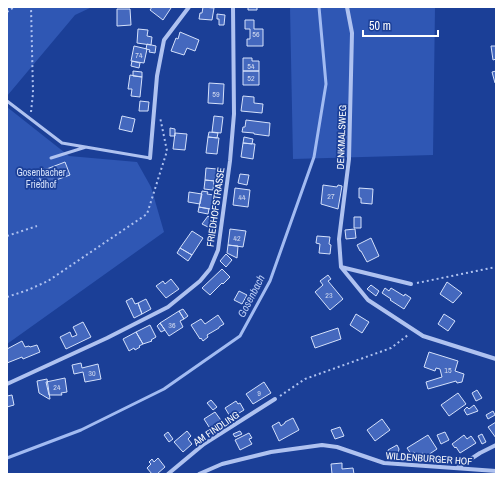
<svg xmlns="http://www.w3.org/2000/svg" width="503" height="481" font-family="'Archivo Narrow',sans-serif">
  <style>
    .green { fill: #2f57b4 }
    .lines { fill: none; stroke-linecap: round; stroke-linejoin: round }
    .stream { stroke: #a2bbf2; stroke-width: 3 }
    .building { fill: #4468be; stroke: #d5e1fb }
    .path { stroke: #afc2f0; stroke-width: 2; stroke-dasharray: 2 3; stroke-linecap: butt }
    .lane { stroke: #afc2f0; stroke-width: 3 }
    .street { stroke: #afc2f0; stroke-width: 4 }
    .labels { text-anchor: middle; stroke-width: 3.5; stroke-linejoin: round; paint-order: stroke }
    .number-label { font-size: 8px; fill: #d0d9ef }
    .street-label { font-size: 10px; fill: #fff; stroke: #1b3f97 }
    .park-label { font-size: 10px; fill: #d5e1fb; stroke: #1b3f97 }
    .water-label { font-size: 11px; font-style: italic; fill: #bbcdf7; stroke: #1b3f97 }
  </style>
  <rect width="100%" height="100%" fill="#1b3f97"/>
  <path class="green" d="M7,7H92L75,15L7,96Z
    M290,7H435L433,155L293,159Z
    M7,107L69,156L137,162L151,187L164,232L7,344Z"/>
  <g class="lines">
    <path class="stream" d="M7,458L81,430L164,389L240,336L270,281L314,157L326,84L319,7"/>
  </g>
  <path class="building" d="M152,7H170L171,8L163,20L150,10Z
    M203,7L214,8L212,20L199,19L200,13H202Z
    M248,7H257V10H248Z
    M117,9H130L131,25L117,26Z
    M217,14L225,15L224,25H219V19H217Z
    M245,20H254V29H263V46H247V39H250V29H245Z
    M138,29L148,30L147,36L152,37L151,45L137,43Z
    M180,32L199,40L195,51L187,48L184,55L171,51L176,38L178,39Z
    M147,44L156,46L155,53L149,52L150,50L146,49Z
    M134,46L147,49L144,63L131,61Z
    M491,46H496V59L493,60Z
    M243,58H252V61H259V71H243Z
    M132,61L140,63L139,68L131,66Z
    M133,71L142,72V77L133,76Z
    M243,71H259V85H243Z
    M496,71V83H495L492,72Z
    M130,75L142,77L140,97L131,96L132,89H128Z
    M209,83L224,84L223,104L208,103Z
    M243,96L254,97V103L263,104L262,113L241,111Z
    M140,101L149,102L148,111H139Z
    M122,116L135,119L132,132L119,129Z
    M214,116L223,117L221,133L212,132Z
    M246,120L270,123L269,136L254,134V133L242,132L243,127H245Z
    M170,128L175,129V136H170Z
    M209,132L218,133L217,138L208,137Z
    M175,133L187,134L185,150L173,149Z
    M208,137L219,138L217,154L206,153Z
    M244,137L253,139L252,144L243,143Z
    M243,143L255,144L253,159L241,157Z
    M65,162L70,175L42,185L37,170L43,168L44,170Z
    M206,168L217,169L216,181L205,180Z
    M240,174L249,175L247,185L238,183Z
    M205,180L214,181L213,190L204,189Z
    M323,185L337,187L338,185L342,186L338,209L321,204Z
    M235,188L250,190L248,207L233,205Z
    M359,188L373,189L372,204L361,203V198H359Z
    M202,191L208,192L207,194L214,195L211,209L199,207Z
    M189,192L202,194L200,204L188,202Z
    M199,207L209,209L208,214L198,212Z
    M208,216L213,220L208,227L202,224Z
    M354,217H361V228H354Z
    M230,229L246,231L243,247L228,245Z
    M355,229L356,238L346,239L345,230Z
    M192,231L203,238L192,255L180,248Z
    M317,236L330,237L329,244L331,245L330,254L319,253L320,244L316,243Z
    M371,238L379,256L367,262L361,251H360L357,245Z
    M228,245L238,246L237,258L227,253Z
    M180,248L192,255L188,261L177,253Z
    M226,254L232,260L226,267L220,261Z
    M222,269L230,277L223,284L222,283L210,295L202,288Z
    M328,275L331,279L328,281L343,299L330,310L315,292L323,285L320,281Z
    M171,279L179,289L166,298L156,286L163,281L165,284Z
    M447,282L462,293L453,303L440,294Z
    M371,285L379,291L376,296L367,289Z
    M385,288L389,291L391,288L404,296L405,294L411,298L404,309L390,300L391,299L382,293Z
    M239,291L247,295L242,304L234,300Z
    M132,298L135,304L138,303L142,314L134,318L126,301Z
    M146,299L151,309L142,314L138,303Z
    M183,309L188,316L184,319L179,311Z
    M179,311L184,319L180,321L183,327L169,336L160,323Z
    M356,314L369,322L362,333L350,325Z
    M444,314L455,321L448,331L438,324Z
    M218,315L224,324L219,327V328L207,335L208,337L203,341L201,338L200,339L191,325L201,319L205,324Z
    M83,322L91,337L66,349L60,337L70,332L72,337L77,335L73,327Z
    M160,323L165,330L161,332L157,326Z
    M150,325L156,337L151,340L152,341L143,344L136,332Z
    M338,328L341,339L315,348L311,337Z
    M136,332L143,344L139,346L140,347L135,350L134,348L129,351L123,339Z
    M22,341L25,347L29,346L30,347L37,345L40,352L23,359L22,357L7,363V349Z
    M429,352L458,361L455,371L464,374L462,382L457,383L456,381L428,389L426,382L442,377L440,369L436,368L435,371L424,367Z
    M81,363L82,368L98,364L101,379L85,382L83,372L74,374L72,365Z
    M65,378L67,392L61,393L62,395H49L46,382Z
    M47,379L50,399H49L39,393L37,381Z
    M264,382L271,393L253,404L246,394Z
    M477,390L482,398L476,401L472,393Z
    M458,393L466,404L449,416L441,405Z
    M12,395L14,405L7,407V396Z
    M211,400L217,407L213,410L207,403Z
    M236,401L238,404L240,403L244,410L231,418L225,408Z
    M474,405L478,411L467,415L464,410L467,407L469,409Z
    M493,411L495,415L488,419L486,415Z
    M215,412L223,423L211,430L204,419Z
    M293,418L299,430L279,441L272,426L279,422L281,426L285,423V422Z
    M382,419L390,430L375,441L367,430Z
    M496,422V438L488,427Z
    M340,427L344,436L335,439L331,430Z
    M187,431L191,436L188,439L192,444L183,452L174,442Z
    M240,431L242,434L235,437L233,434Z
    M168,432L173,439L169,442L164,435Z
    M445,432L449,440L441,444L437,435Z
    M249,433L252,438L249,439L252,444L240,450L235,440Z
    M482,434L486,442L482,444L478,436Z
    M428,435L437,449L425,457L423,453L417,457L414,452L411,454L407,448Z
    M464,435L467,439L471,436L476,443L460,453L456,447L455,448L452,444Z
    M397,445L399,449L397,458L388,457V450Z
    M158,458L165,467L157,474H152L147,468L151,464L149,462L152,459L154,462Z
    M342,463V469L353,468L354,474H332L331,464Z"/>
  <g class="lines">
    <path class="path" d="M7,12L14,7
      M31,112L33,93L31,7
      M7,236L37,226
      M417,283L496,267
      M7,297L28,290L48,281L147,214L167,151L160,117
      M280,396L305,379L391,348L408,335"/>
    <path class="lane" d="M7,101L62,143L150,158
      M51,158L86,147"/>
    <path class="street" d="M347,7L352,33L349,159L339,239L341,267L368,300L423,336L496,359
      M150,158L157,76L164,40L189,7
      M341,267L411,284
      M7,384L107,338L168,307L200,281L210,269L218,250L230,161L234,114L233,7
      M457,468L480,453L496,445
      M168,474L204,444L275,399
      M199,474L222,464L271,452L322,445L337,447L384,463L496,471"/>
  </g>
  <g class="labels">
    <g class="number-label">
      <text x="256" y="37">56</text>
      <text x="139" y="58">74</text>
      <text x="251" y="69">54</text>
      <text x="251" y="81">52</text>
      <text x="216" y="97">59</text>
      <text x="331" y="199">27</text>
      <text x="242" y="200">44</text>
      <text x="237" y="241">42</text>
      <text x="329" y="298">23</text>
      <text x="172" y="328">36</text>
      <text x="448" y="373">15</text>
      <text x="92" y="376">30</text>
      <text x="57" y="390">24</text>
      <text x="259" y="396">9</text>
    </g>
    <g class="street-label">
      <text transform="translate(341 137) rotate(-88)" y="4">DENKMALSWEG</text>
      <text transform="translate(215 207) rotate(-82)" y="4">FRIEDHOFSTRASSE</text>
      <text transform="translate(216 428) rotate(-34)" y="4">AM FINDLING</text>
      <text transform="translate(429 458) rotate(4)" y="4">WILDENBURGER HOF</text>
    </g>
    <g class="park-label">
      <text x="41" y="176">Gosenbacher<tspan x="41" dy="12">Friedhof</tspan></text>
    </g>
    <g class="water-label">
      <text transform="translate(251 296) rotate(-63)" y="4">Gosenbach</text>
    </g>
  </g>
  <rect width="503" height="481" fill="none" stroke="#ffffff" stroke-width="16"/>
  <path d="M363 30v6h75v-6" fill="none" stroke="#ffffff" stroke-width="2"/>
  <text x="369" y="30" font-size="12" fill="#ffffff" stroke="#1b3f97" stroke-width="3" paint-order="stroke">50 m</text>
</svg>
